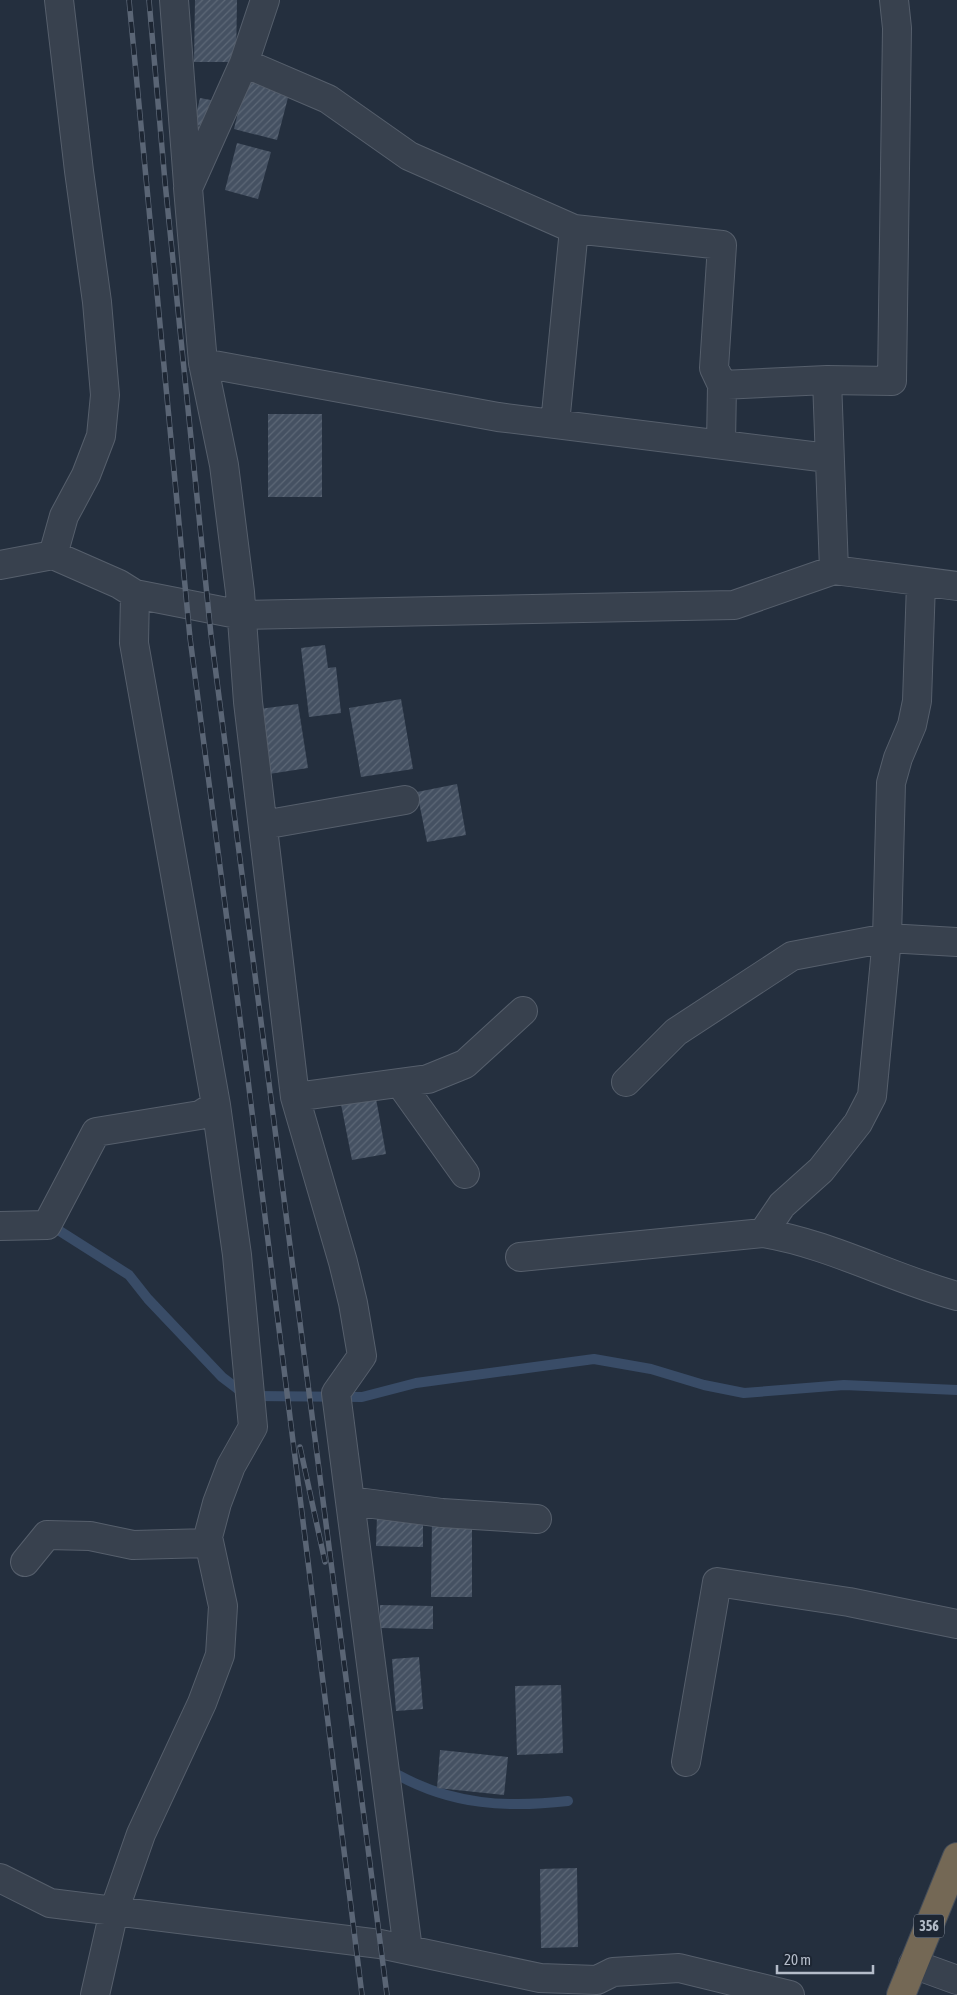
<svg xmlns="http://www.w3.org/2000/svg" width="957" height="1995" font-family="'Asap Condensed',sans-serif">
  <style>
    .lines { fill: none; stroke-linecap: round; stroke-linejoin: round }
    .stream { stroke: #394c67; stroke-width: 10 }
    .building { fill: url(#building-hatch) }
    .minor-casing { stroke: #565f6c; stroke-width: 30 }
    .highway-casing { stroke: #434c59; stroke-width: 30 }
    .minor { stroke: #38414e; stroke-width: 28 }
    .highway { stroke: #746855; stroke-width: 28 }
    .rail-casing { stroke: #5a6575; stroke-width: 5.5 }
    .rail { stroke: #1d2633; stroke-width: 4; stroke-dasharray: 11; stroke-linecap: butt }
    .labels { text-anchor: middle; stroke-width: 5; stroke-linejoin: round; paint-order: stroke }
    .shield { fill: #1d2633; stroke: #878f9c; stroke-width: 1 }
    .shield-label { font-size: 14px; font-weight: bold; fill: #b4bcc9 }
  </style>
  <defs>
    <pattern id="building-hatch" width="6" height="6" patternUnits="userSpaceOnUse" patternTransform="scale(1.25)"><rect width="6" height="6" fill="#455162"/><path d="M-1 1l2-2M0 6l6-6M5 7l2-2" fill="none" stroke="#5d6877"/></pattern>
  </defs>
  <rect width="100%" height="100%" fill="#242f3e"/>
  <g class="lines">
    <path class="stream" d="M47,1225L55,1228L129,1275L148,1299L222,1377L247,1396L362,1397L416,1383L594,1359L651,1369L704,1385L744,1393L844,1385L957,1390
      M398,1775C453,1805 507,1808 568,1801"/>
  </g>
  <path class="building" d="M195,0H237L236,62H194Z
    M247,75L291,86L277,140L234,129Z
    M200,98L216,101L211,128L194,124Z
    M237,143L271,152L258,199L225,190Z
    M268,414H322V497H268Z
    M325,645L328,668L336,667L341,713L309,717L301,648Z
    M401,699L413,769L361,777L349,708Z
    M298,704L308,768L269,774L259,709Z
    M457,784L466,835L427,842L417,792Z
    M375,1093L386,1154L352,1160L340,1099Z
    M377,1516L423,1517V1547L376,1546Z
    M432,1520H472V1597H431Z
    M380,1605L433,1606V1629L380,1628Z
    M419,1657L423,1709L396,1711L392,1659Z
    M561,1685L563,1753L517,1755L515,1686Z
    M440,1750L508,1757L504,1795L437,1788Z
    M577,1868L578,1947L541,1948L540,1869Z"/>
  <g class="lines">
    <defs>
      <path id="minor" d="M174,0L188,184
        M265,0L244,63L188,188L203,363L224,465L240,592L248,702L295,1097L343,1262L353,1303L362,1356L336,1393L408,1950
        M244,63L328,99L409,156L574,229L555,424
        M574,229L722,245L714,368L722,385
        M203,363L498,417L828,458
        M721,444L722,385L827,380
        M53,555L64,516L86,475L101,436L105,395L97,302L79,171L59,0
        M0,565L53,555L119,584L135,594L242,615L734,605L834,570L957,586
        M834,570L827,380L892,381L897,28L894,0
        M263,825L405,800
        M626,1082L676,1032L792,956L887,938L957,942
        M400,1083L465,1174
        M295,1097L428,1079L465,1064L523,1011
        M0,1226L47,1225L96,1132L200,1115L216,1105
        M763,1233L782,1205L821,1170L858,1123L872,1096L887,938L891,783L898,758L912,725L917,701L921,583
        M520,1257L763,1233C830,1244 891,1278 957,1296
        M350,1501L442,1513L537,1519
        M25,1562L47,1535L90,1536L133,1545L209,1543
        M686,1762L717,1582L849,1602L957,1624
        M0,1878L50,1903L380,1944L540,1978L597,1980L613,1972L679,1968L790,1995
        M913,1964L957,1980
        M95,1995L114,1911L141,1834L202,1703L220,1655L223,1606L208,1537L217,1503L231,1466L253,1427L237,1255L216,1105L134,643L135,594"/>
      <path id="highway" d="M901,1995L957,1857"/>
    </defs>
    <use href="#minor" class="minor-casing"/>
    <use href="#highway" class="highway-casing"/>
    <use href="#minor" class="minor"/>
    <use href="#highway" class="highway"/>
    <defs>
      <path id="rail" d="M129,0L190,638L248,1080L362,1995
        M149,0L165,182L211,635L387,1995
        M300,1447L325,1562"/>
    </defs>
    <use href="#rail" class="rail-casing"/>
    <use href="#rail" class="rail"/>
  </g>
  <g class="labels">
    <rect class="shield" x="914" y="1914.5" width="30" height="23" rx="4"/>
    <g class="shield-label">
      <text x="929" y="1931">356</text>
    </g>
  </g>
  <path d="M777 1965v8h96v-8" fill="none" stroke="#b4bcc9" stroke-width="2.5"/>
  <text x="784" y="1965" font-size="15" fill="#b4bcc9" stroke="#1d2633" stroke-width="4" paint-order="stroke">20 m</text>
</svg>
